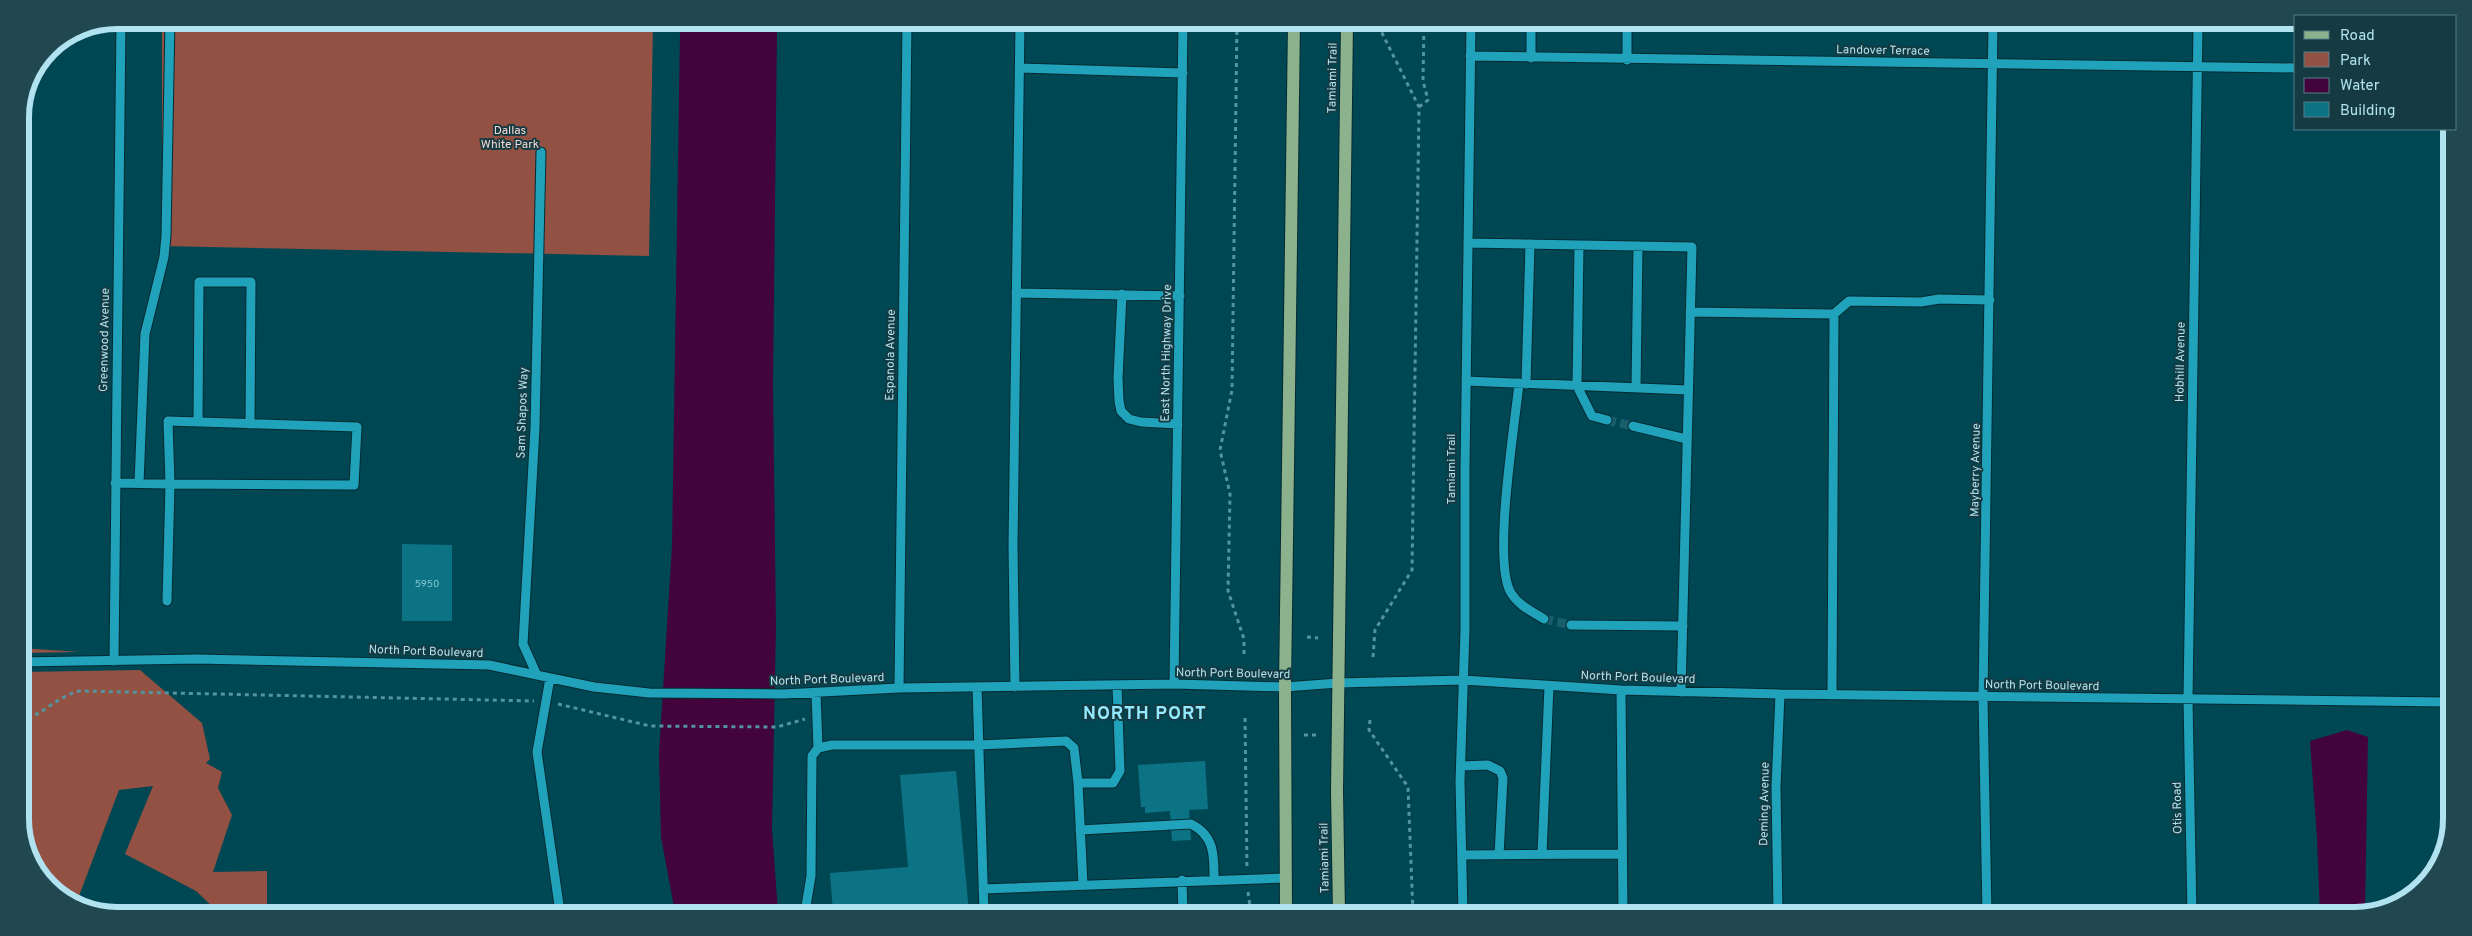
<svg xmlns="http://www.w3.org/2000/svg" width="2472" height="936" font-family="Overpass,sans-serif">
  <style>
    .green { fill: #925142 }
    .water { fill: #42043a }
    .building { fill: #0c7385 }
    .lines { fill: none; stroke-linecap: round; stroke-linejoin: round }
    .minor-tunnel { stroke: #1a5e6b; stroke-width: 9; stroke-dasharray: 9 4.5; stroke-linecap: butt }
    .minor-casing { stroke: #042b32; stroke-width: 11 }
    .major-casing { stroke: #042b32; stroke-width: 14 }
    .path { stroke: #5693a0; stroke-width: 3; stroke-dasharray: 4 4; stroke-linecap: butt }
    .minor { stroke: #21a2bb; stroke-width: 9 }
    .major { stroke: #8bb28d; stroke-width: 12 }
    .labels { text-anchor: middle; stroke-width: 4; stroke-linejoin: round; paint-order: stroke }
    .number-label { font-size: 10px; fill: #87c7d4 }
    .street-label { font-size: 12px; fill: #b0e3ef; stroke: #153a42 }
    .park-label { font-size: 12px; fill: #f5d8d1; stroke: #153a42 }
    .district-label { font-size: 18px; font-weight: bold; letter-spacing: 1px; fill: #93e9fd; stroke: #153a42 }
    .rim { fill: none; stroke: #b0e3ef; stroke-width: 6 }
  </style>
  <rect width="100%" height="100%" fill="#004754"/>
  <path class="green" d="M162,20L653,21L649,256L162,246Z
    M20,648L80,652L20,653Z
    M140,670L202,723L210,759L206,763L222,772L218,788L232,815L213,872L267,871V907L214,908L196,891L125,854L153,786L119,790L76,904L40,878L20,826V672Z"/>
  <path class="water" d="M671,21L773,22L671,24Z
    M777,29L773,385L776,627L772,829L778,912H675L661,837L659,754L672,546L680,32Z
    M2347,730L2368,737L2365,913L2356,916H2320L2317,838L2310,741Z"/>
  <path class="building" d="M402,544L452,545V621H402Z
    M1205,761L1208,809L1189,810L1191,840L1172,841L1170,811L1145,813V807H1141L1138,765Z
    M956,771L969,913L833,912L830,873L908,867L900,775Z"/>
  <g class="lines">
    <path class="minor-tunnel" d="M1607,420L1633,426
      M1544,619L1571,625"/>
    <defs>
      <path id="minor" d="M1531,23V58
        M1470,56L2296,68
        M1627,60V23
        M1020,68L1183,73
        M1468,243L1692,247L1681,692
        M1579,245L1577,386L1592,416L1607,420
        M1016,293L1180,296
        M1122,294L1118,378L1119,401L1121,411L1129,419L1141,422L1178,424
        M1690,312L1834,314L1832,695
        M1834,314L1849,301L1921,302L1939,299L1990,300
        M1466,381L1688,390
        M1519,383C1515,425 1492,562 1511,593C1519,606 1533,612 1544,619
        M1526,384L1530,244
        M1636,388L1638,246
        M198,421L199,282H251L250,424
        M1633,426L1687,439
        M115,483L170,484L354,485L357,427L168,421L170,484L167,601
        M139,483L145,334L164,257L166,236L170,20
        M1571,625L1683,626
        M114,661L121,20
        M20,662L197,659L489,665L594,687L649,693L783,694L899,688L1174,684L1285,687L1338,683L1463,680L1621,690L1780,694L2448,702
        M536,673L523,644L535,428L541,152
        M550,678L537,752L560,912
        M1174,684L1183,22
        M977,687L984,913
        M1015,687L1013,546L1020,22
        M899,688L907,22
        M1621,690L1623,914
        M816,693L818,748
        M1461,766L1488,765L1500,771L1503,778L1499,855
        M1080,830L1191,824C1215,836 1214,856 1214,879
        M1542,854L1549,686
        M1462,855L1622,854
        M1182,880L1183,913
        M1083,884L1078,783H1113L1120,771L1117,685
        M983,889L1285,878
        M805,912L811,876L812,756L818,748L832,745H979L1066,741L1074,748L1078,783
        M1463,914L1460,782L1465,630V469L1471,23
        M1778,915L1776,787L1780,694
        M1987,915L1983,696L1993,24
        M2192,916L2188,699L2198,25"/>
      <path id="major" d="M1286,914L1285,687L1294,23
        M1339,914L1337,791L1347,23"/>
    </defs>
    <use href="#minor" class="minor-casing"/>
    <use href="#major" class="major-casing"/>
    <path class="path" d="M1237,23L1232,390L1220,450L1230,494L1228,591L1244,639V655
      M1419,107L1428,100L1423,81L1424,23
      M1307,637L1318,638
      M1373,657L1375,630L1412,570L1419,107L1377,23
      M558,704L650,726L777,727L805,719
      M1245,718L1247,868
      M20,720C42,717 56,696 80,691L534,701
      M1370,720L1369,730L1408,787L1413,914
      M1304,735H1317
      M1248,892L1251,913"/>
    <use href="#minor" class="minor"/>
    <use href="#major" class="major"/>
  </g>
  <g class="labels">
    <g class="number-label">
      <text x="427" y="587">5950</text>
    </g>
    <g class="street-label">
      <text transform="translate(1883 50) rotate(1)" y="4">Landover Terrace</text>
      <text transform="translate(1332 78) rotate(-89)" y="4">Tamiami Trail</text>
      <text transform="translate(104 340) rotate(-89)" y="4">Greenwood Avenue</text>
      <text transform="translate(1166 353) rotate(-89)" y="4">East North Highway Drive</text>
      <text transform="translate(890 355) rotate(-89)" y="4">Espanola Avenue</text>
      <text transform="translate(2180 362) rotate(-89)" y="4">Hobhill Avenue</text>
      <text transform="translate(522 413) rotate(-88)" y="4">Sam Shapos Way</text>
      <text transform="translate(1451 469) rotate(-90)" y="4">Tamiami Trail</text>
      <text transform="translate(1975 470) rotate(-89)" y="4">Mayberry Avenue</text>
      <text transform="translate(426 651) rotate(2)" y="4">North Port Boulevard</text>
      <text transform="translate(1233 673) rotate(1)" y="4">North Port Boulevard</text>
      <text transform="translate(1638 677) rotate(2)" y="4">North Port Boulevard</text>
      <text transform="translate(827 679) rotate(-2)" y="4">North Port Boulevard</text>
      <text transform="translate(2042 685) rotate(1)" y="4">North Port Boulevard</text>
      <text transform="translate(1764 804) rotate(-89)" y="4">Deming Avenue</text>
      <text transform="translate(2177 808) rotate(-91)" y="4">Otis Road</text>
      <text transform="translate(1324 858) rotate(-91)" y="4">Tamiami Trail</text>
    </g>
    <g class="park-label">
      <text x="510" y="134">Dallas<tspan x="510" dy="14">White Park</tspan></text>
    </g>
    <g class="district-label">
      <text x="1145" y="719">NORTH PORT</text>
    </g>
  </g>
  <path d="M0 0H2472V936H0ZM117 29H2355A88 88 0 0 1 2443 117V819A88 88 0 0 1 2355 907H117A88 88 0 0 1 29 819V117A88 88 0 0 1 117 29Z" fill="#214850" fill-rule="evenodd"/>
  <path class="rim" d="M117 29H2355A88 88 0 0 1 2443 117V819A88 88 0 0 1 2355 907H117A88 88 0 0 1 29 819V117A88 88 0 0 1 117 29Z"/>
  <rect x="2294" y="15" width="162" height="115" fill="#153a42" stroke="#537e87"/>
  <rect x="2304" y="31" width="25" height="8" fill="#8bb28d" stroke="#537e87"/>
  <text x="2340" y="40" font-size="15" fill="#b0e3ef">Road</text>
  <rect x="2304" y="52" width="25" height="15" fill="#925142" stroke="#537e87"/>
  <text x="2340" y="65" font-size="15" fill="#b0e3ef">Park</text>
  <rect x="2304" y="78" width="25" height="15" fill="#42043a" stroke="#537e87"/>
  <text x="2340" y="90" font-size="15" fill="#b0e3ef">Water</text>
  <rect x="2304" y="102" width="25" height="15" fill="#0c7385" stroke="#537e87"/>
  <text x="2340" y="115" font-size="15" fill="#b0e3ef">Building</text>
</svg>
